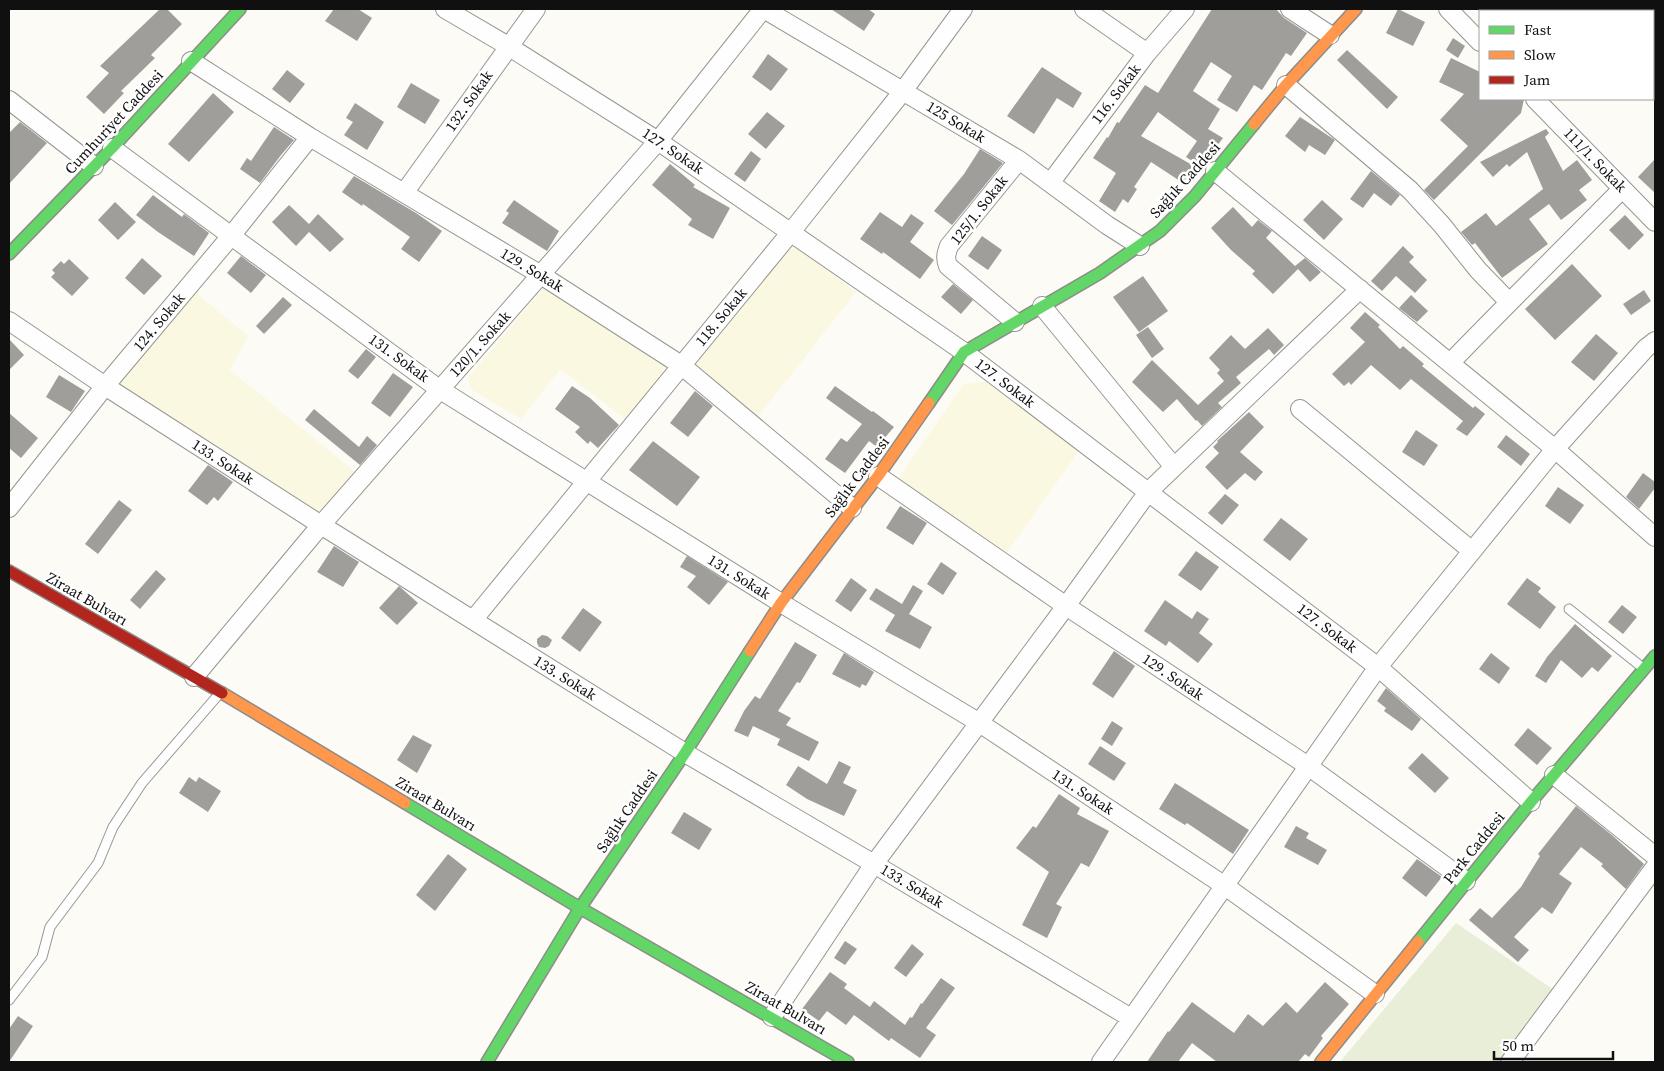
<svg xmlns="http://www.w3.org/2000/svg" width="1664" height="1071" font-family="'Source Serif 4',serif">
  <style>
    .farmland { fill: #faf8e0 }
    .cemetery { fill: #e8eed8 }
    .building { fill: #a09e9a }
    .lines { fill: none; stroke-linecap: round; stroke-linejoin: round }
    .lane-casing { stroke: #969693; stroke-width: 11 }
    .street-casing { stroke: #969693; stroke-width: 20 }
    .fast-casing { stroke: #8d8c8a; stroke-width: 14 }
    .slow-casing { stroke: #8d8c8a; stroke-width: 14 }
    .jam-casing { stroke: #8d8c8a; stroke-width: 14 }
    .lane { stroke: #fffefe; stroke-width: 9 }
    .street { stroke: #fffefe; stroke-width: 18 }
    .fast { stroke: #63d668; stroke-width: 11 }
    .slow { stroke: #ff974d; stroke-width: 11 }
    .jam { stroke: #b3261e; stroke-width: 11 }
    .labels { text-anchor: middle; stroke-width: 5; stroke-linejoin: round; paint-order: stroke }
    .street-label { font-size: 15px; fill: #101010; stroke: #fff }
  </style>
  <rect width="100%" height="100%" fill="#fcfbf5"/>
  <path class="farmland" d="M792,245L856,292L756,419L694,366Z
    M544,288L668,364L626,420L560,369L521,419L472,390L469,383V376Z
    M196,293L248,336L230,370L354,471L317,513L119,385Z
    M986,382L1078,452L1005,555L898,479L964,384Z"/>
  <path class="cemetery" d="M1456,923L1554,990L1505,1062H1340Z"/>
  <path class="building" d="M160,9H167L182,24L151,55L155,58L121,91L124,93L104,114L86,97L109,73L100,66Z
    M334,9H358L372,18L357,41L325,21Z
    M831,9H868L875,14L864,31Z
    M1212,9H1276L1284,18L1307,33L1291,56L1286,53L1262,90L1254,85L1237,112L1217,100L1232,76L1211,62L1193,91L1220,109L1208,129L1223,138L1201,167L1186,157L1197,141L1158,112L1141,136L1194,166L1183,183L1151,162L1134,187L1137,189L1128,203L1123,199L1115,212L1099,201L1116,173L1093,158L1107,137L1108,138L1117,122L1119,123L1145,85L1158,93Z
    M1398,9L1425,22L1413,46L1386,33Z
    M1453,38L1465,46L1458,58L1446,50Z
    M1347,50L1398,97L1387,109L1337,60Z
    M768,54L788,69L771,91L752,77Z
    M1451,58L1480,72V99H1524L1521,113L1434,200L1424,190L1468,146L1440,120L1464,94L1439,82Z
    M1042,67L1082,93L1073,108L1057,98L1034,134L1007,116Z
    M287,70L305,84L290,103L272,89Z
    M411,83L440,100L425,124L397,107Z
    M213,93L234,112L189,162L168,144Z
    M355,103L384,122L367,150L344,135L353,122L346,118Z
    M767,112L785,126L766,149L748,134Z
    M1300,117L1335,140L1325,155L1309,145L1305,152L1285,136Z
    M20,122L47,143L9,184V133Z
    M274,127L294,140L281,155L260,183L240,169L247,158L251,161Z
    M1546,129L1549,133L1545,137L1563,171L1577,160L1592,180L1579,190L1587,200L1561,220L1549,204L1529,219L1548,244L1502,278L1475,243L1472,245L1461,232L1486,213L1496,226L1543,189L1527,152L1509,167L1507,164L1493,177L1480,162Z
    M980,149L1003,163L952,225L934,211L964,174Z
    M751,151L761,159L745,182L734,174Z
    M1655,159V193L1638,177Z
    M670,164L695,185L693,187L730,208L713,239L688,225L692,219L652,185Z
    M1371,171L1400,195L1391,206L1374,193L1363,208L1350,199Z
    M354,176L416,213L442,231L419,262L401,249L410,237L363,204L362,206L342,192Z
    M153,195L182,217L184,214L209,233L194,256L158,232L136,215Z
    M514,200L559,231L547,251L502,223L509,213L506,211Z
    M1322,200L1343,219L1324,240L1303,220Z
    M115,202L136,222L118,240L98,220Z
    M289,205L309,224L318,214L344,239L330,252L309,232L296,246L272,222Z
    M1233,207L1252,227L1258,220L1272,231L1266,238L1295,266L1305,258L1321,272L1310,282L1298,269L1273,294L1252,274L1255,271L1231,250L1211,228Z
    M880,212L902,227L911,214L924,223L910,242L934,260L920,279L883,252L882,254L860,239Z
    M1625,215L1644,235L1629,250L1609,230Z
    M982,236L1002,250L988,270L968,256Z
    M1403,246L1414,257L1409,262L1427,280L1415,293L1396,276L1382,291L1371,281Z
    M241,256L266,275L251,293L227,273Z
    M142,258L162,276L144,295L125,278Z
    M69,259L89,278L72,296L51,277L55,273L52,270L61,261L64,264Z
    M1572,264L1602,296L1555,340L1525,309Z
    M1143,276L1168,311L1139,332L1113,297Z
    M953,284L973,300L961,314L941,297Z
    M1644,290L1651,301L1631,315L1623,304Z
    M1411,295L1428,311L1417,322L1399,308Z
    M283,297L292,305L264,334L256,326Z
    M1365,312L1380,325L1378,327L1400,349L1403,346L1424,364L1422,366L1473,408L1475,406L1485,414L1467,436L1456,429L1463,421L1411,379L1400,390L1371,365L1351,385L1349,382L1344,386L1332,374L1365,342L1350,328Z
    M1148,327L1164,349L1152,358L1136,335Z
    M1268,328L1284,345L1274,355L1269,349L1236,377L1241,383L1218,403L1222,407L1202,426L1197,420L1196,421L1177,399L1163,412L1132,382L1152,360L1198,405L1224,381L1217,373L1220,370L1209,358L1231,335L1245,349Z
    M1596,334L1618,353L1594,381L1571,362Z
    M9,339L24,355L9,370Z
    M366,349L376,357L358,379L348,371Z
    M393,373L413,387L390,417L371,403Z
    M59,375L85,391L71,412L46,397Z
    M572,386L590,398L619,425L598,448L590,441L588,444L575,432L580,427L555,409Z
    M835,386L872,412L873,411L894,427L877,447L869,441L845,473L825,459L841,438L847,442L862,424L826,398Z
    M695,391L713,406L688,437L670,423Z
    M314,409L359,447L367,436L377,445L360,465L305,420Z
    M1249,412L1264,427L1240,452L1263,472L1255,481L1245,473L1227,490L1205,467L1219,453L1213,447L1218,442L1217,441Z
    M9,413L38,438L21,458L9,448Z
    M1416,430L1438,445L1424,466L1402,452Z
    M1506,435L1530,454L1521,466L1497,447Z
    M653,441L700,477L677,506L629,470Z
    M208,465L233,482L218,501L214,497L207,505L188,491Z
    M1643,473L1655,482V488L1639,509L1626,497Z
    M1558,487L1584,505L1570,524L1545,506Z
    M1225,494L1239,505L1222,525L1208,513Z
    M119,500L132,510L98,554L85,544Z
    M900,506L927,523L913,545L886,528Z
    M1281,518L1308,539L1290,561L1263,540Z
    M334,546L359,562L343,587L317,572Z
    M1196,551L1219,567L1201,591L1178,575Z
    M687,556L728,582L709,605L687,587L696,576L680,567Z
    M941,562L957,573L943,595L927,584Z
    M156,570L166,579L140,609L130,600Z
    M851,578L867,590L851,612L835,601Z
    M1527,578L1541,588L1538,592L1556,607L1540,629L1507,604Z
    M913,585L923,591L909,614L932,627L920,649L885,631L895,615L869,599L876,588L902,604Z
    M399,586L418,603L397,625L379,608Z
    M1165,600L1192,619L1197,611L1209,619L1199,633L1213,644L1198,663L1169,641L1166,646L1144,631Z
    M1622,605L1637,617L1623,634L1608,622Z
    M583,608L602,622L580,652L561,638Z
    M1575,624L1612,656L1598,672L1592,667L1582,678L1561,660L1546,683L1535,676L1547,657Z
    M542,635L547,636L552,640L549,646L545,648L539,647L537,643V639Z
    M795,642L817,655L800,683L797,682L778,711L791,718L786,725L819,742L809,761L777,745L780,739L753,726L748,737L734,731L744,711L755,696L760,699Z
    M1114,651L1135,666L1113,698L1092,684Z
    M844,653L874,672L866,686L862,684L860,688L832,674Z
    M1491,653L1510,668L1499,684L1479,669Z
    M1386,688L1421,719L1412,731L1384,711L1386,708L1377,701Z
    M1112,721L1123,728L1112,746L1101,739Z
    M1528,728L1552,748L1537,765L1514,745Z
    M413,735L432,745L417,773L397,760Z
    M1100,746L1126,763L1114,781L1088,764Z
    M1422,753L1449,778L1435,793L1408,768Z
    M839,761L851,767L843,783L857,790L844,816L807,799L786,785L798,766L827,784Z
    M189,777L196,782L199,777L221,791L208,812L179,793Z
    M1175,783L1249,830L1233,854L1187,823L1185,825L1159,809Z
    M1059,794L1080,808L1077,814L1109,831L1089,867L1081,863L1056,904L1062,907L1047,938L1022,925L1049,872L1016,848L1033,826L1036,828Z
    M1576,806L1613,836L1644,864L1626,889L1601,866L1603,864L1581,847L1559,874L1572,883L1552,914L1542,907L1514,937L1529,950L1518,962L1469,920L1480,908L1492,918L1521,887L1540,856L1538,854Z
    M684,812L712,829L699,850L671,833Z
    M1296,826L1309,833L1306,838L1327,850L1318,865L1284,847Z
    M448,854L467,869L435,911L416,895Z
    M1417,859L1442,877L1426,897L1402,878Z
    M845,941L857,949L845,965L834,958Z
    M912,944L924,954L906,977L894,968Z
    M830,972L847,984L844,988L870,1007L874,1001L905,1025L910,1017L912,1018L921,1003L922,1004L941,978L955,988L926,1028L936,1035L920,1058L891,1038L889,1041L854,1015L846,1025L827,1011L819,1021L802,1009Z
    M1325,982L1349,1004L1321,1036L1323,1038L1309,1057L1305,1054L1298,1062H1217L1192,1043L1178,1062H1147L1168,1031L1169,1032L1192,1002L1234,1033L1248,1014L1263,1026L1286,1002L1297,1013Z
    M18,1016L33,1026L9,1062V1029Z"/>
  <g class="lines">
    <defs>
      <path id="lane" d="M1569,609L1643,668
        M9,1000L42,957L50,927L98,863L113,827L142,783L220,693"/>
      <path id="street" d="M445,9L508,46L658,141L964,352L1378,667L1531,802
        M764,9L1019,160L1107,225L1140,246
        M1084,9L1147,53
        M1290,9L1330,35
        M1448,9L1480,42
        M191,61L310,137L541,275L681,365L852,508
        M1286,85L1410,190L1442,225L1478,270L1509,302
        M1535,99L1655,222
        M9,100L94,166
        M112,148L439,389L781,603L978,722L1225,886L1375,994
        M1215,171L1555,449L1655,537
        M1051,182L1147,53L1185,9
        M404,193L536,9
        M1042,306L1174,467
        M9,321L105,386L321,525L685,753L874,864L1131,1018
        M1015,322L948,266C945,258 946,254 949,246L1019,160
        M1450,363C1507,304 1565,247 1622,189
        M1300,409L1472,551
        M878,476L1066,606L1308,766L1466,881
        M9,508L105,386L231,236L310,137
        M473,620L791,232L903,91L963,9
        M194,677L321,525L658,141L763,9
        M1554,775L1655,856
        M772,1017L874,864L1066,606L1148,492L1360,289
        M1101,1062L1378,667L1555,449L1646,348L1655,341
        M1510,1062L1655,867"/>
      <path id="fast" d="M1562,9L1567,11
        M1653,23L1655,24
        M1653,53L1655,54
        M9,254L112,148L240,9
        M929,403L964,352L1100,273L1160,231L1195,196L1254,124
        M405,803L580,908L848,1062
        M1418,942L1531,802L1655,656
        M487,1062L580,908L685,753L750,651"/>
      <path id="slow" d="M1624,9L1629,11
        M1254,124L1286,85L1356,9
        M750,651L781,603L878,476L929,403
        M222,693L405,803
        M1321,1062L1418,942"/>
      <path id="jam" d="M9,571L222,693"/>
    </defs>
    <use href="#lane" class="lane-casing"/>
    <use href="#street" class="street-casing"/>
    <use href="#fast" class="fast-casing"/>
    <use href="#slow" class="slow-casing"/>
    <use href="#jam" class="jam-casing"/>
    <use href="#lane" class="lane"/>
    <use href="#street" class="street"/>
    <use href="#fast" class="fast"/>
    <use href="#slow" class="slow"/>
    <use href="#jam" class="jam"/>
  </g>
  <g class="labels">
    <g class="street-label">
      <text transform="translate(1116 94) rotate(-53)" y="5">116. Sokak</text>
      <text transform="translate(469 101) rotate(-55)" y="5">132. Sokak</text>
      <text transform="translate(114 122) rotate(-47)" y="5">Cumhuriyet Caddesi</text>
      <text transform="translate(956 122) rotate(31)" y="5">125 Sokak</text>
      <text transform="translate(673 151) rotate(34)" y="5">127. Sokak</text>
      <text transform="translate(1595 160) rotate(46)" y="5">111/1. Sokak</text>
      <text transform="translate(1185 180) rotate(-48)" y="5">Sağlık Caddesi</text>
      <text transform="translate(979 210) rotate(-52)" y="5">125/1. Sokak</text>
      <text transform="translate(532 270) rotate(31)" y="5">129. Sokak</text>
      <text transform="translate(721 317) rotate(-50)" y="5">118. Sokak</text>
      <text transform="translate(159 322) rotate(-50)" y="5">124. Sokak</text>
      <text transform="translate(480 344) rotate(-48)" y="5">120/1. Sokak</text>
      <text transform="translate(399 358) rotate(36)" y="5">131. Sokak</text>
      <text transform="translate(1005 383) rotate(37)" y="5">127. Sokak</text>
      <text transform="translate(223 462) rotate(33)" y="5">133. Sokak</text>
      <text transform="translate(857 477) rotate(-53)" y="5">Sağlık Caddesi</text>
      <text transform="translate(739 577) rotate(32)" y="5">131. Sokak</text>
      <text transform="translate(87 599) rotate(30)" y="5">Ziraat Bulvarı</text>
      <text transform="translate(1327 628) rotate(37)" y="5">127. Sokak</text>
      <text transform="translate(1173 677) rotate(34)" y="5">129. Sokak</text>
      <text transform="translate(565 678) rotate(32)" y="5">133. Sokak</text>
      <text transform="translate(1083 792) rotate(33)" y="5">131. Sokak</text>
      <text transform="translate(436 804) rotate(31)" y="5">Ziraat Bulvarı</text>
      <text transform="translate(627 811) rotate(-56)" y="5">Sağlık Caddesi</text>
      <text transform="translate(1474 848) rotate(-51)" y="5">Park Caddesi</text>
      <text transform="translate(912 886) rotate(31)" y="5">133. Sokak</text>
      <text transform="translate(786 1008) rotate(30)" y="5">Ziraat Bulvarı</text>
    </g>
  </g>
  <rect width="1664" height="1071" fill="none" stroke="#101010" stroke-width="20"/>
  <rect x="1479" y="10" width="175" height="90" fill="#ffffff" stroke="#9f9f9f"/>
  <rect x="1489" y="26" width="25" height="8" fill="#63d668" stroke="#9f9f9f"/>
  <text x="1524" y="35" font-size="15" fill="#101010">Fast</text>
  <rect x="1489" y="51" width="25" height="8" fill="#ff974d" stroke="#9f9f9f"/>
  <text x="1524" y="60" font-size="15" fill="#101010">Slow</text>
  <rect x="1489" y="76" width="25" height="8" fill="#b3261e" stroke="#9f9f9f"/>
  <text x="1524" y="85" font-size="15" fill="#101010">Jam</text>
  <path d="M1494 1051v8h119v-8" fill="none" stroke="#101010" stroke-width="2.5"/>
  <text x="1502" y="1051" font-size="15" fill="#101010" stroke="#ffffff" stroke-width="4" paint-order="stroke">50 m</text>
</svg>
